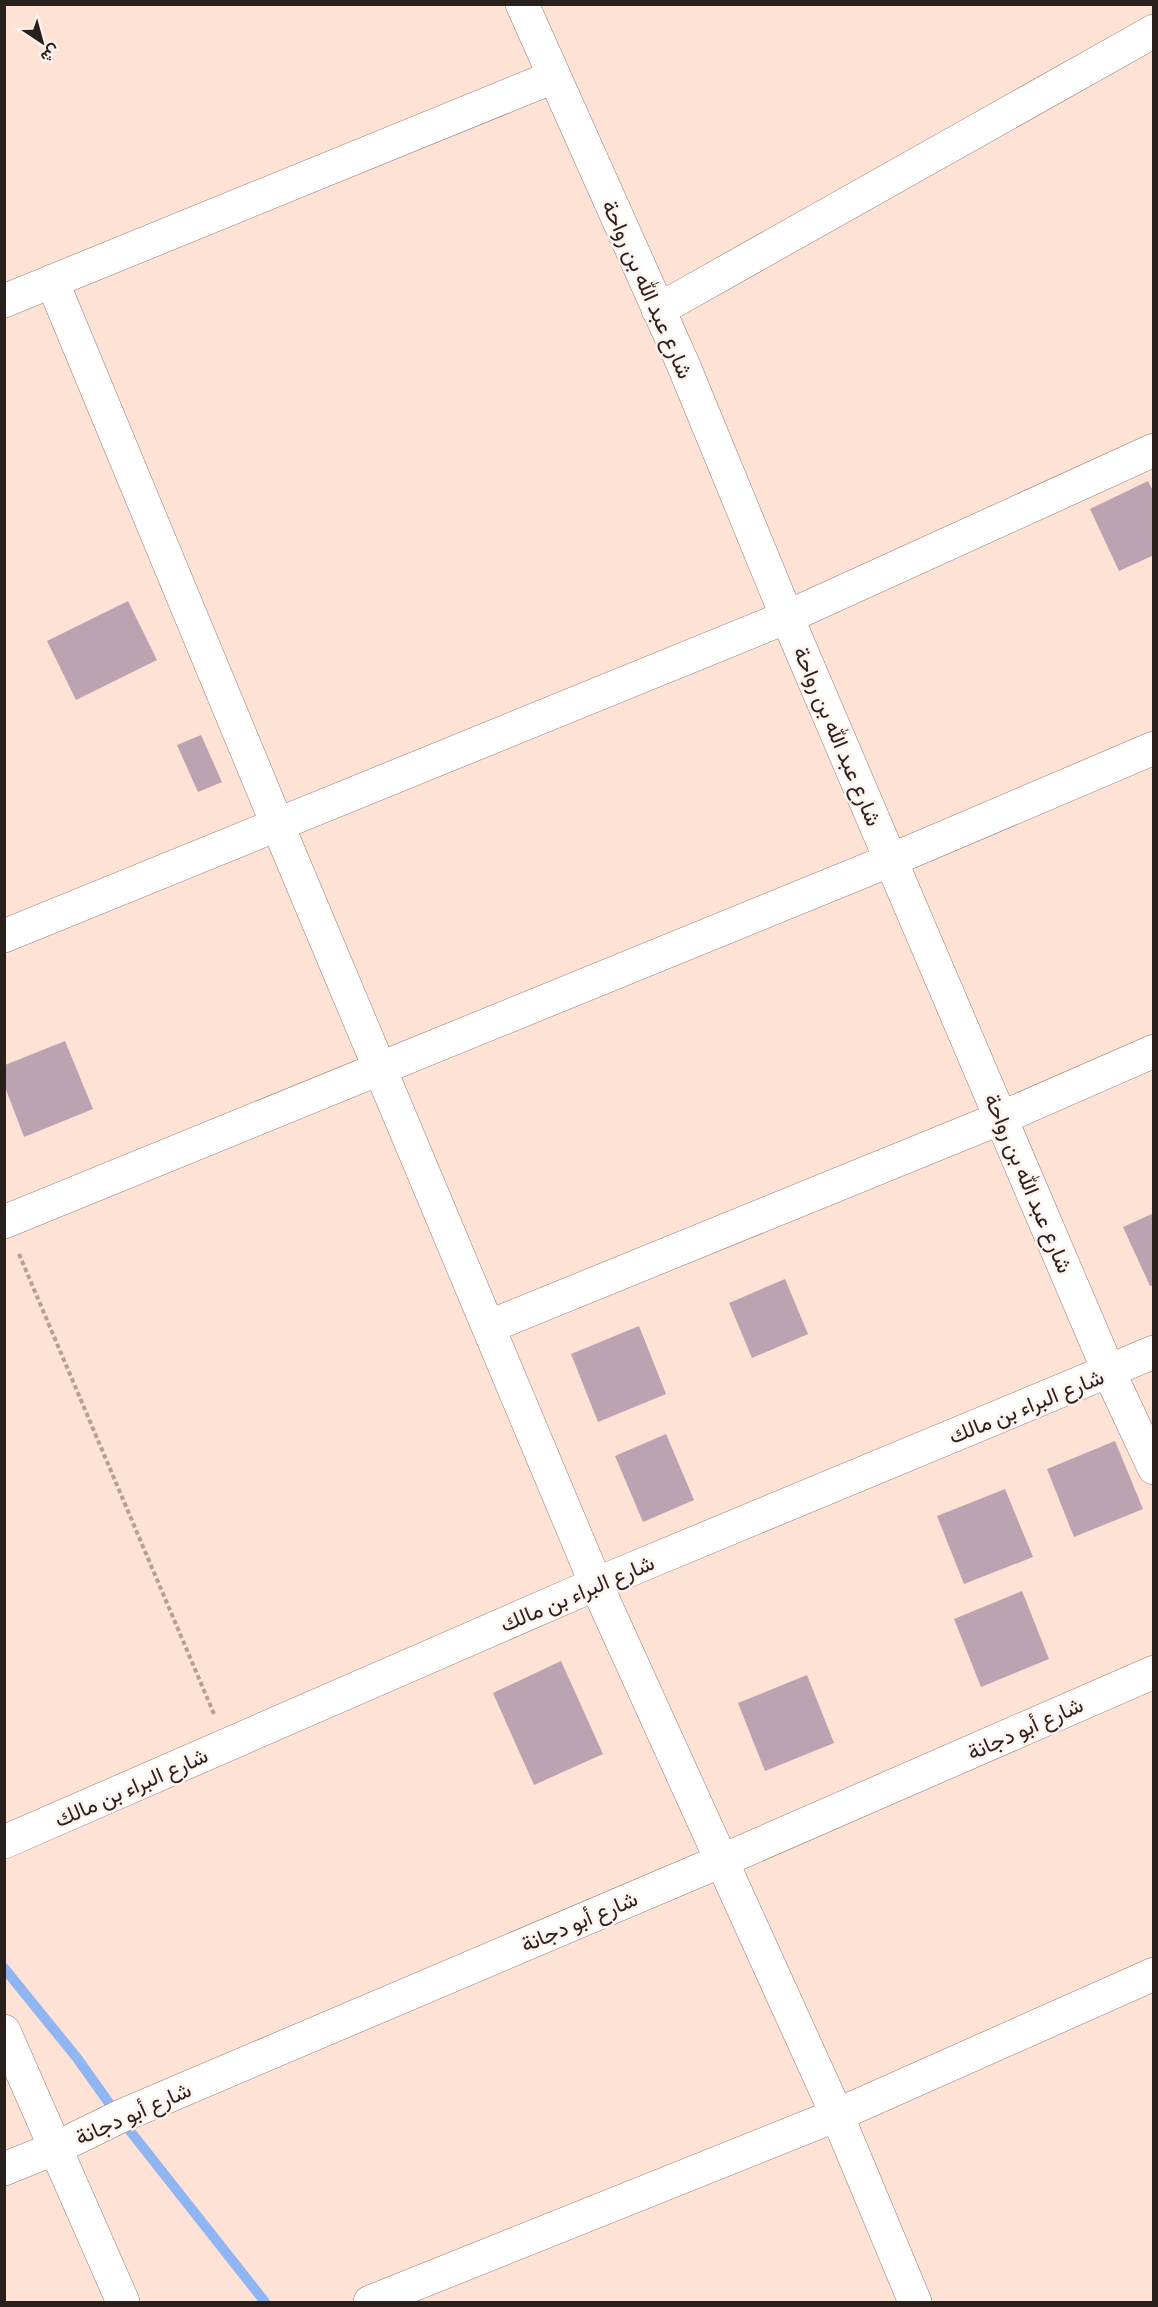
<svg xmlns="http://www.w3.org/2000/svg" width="1158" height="2307" font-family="'Titillium Web',Vazirmatn,sans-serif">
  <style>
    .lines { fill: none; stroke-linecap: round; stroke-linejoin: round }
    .stream { stroke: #8fb5f2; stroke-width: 10 }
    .building { fill: #bba3b2 }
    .minor-casing { stroke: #947b70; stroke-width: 34 }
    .path { stroke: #b5a096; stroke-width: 4; stroke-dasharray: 4.5 3; stroke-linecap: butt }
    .minor { stroke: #fff; stroke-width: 33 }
    .labels { text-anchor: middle; stroke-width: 5; stroke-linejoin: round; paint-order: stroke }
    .street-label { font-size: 22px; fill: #291f1b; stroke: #fef3ee }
  </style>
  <rect width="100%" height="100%" fill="#fde2d5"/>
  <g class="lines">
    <path class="stream" d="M4,1968L77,2058L119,2117L265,2302"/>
  </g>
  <path class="building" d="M1148,481L1154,493V555L1119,571L1090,509Z
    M128,601L157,660L76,700L47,641Z
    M201,735L222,782L198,792L177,745Z
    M65,1041L93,1109L24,1137L5,1087V1065Z
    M1154,1213V1285L1150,1286L1123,1227Z
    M785,1279L808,1334L752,1358L729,1303Z
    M639,1326L666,1394L598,1422L571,1354Z
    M666,1434L694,1500L643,1522L615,1456Z
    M1115,1441L1143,1509L1074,1537L1047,1469Z
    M1005,1489L1033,1557L964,1584L937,1516Z
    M1022,1591L1049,1659L981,1687L954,1619Z
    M561,1661L603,1754L534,1785L493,1693Z
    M807,1675L834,1743L765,1771L738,1703Z"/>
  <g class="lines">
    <defs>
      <path id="minor" d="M522,4L683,364L787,617L1109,1372L1154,1468
        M52,281L278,826L596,1584L837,2115L915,2302
        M4,301L553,77
        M658,310L1154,31
        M4,936L787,617L1154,450
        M4,1222L891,860L1154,748
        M488,1327L1001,1118L1154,1051
        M4,1842L596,1584L1154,1352
        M4,2031L123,2302
        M4,2169L56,2148L119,2117L721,1861L1154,1672
        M370,2302L837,2115L1154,1974"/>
    </defs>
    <use href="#minor" class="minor-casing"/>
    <path class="path" d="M19,1254L214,1714"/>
    <use href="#minor" class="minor"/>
  </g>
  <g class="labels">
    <g class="street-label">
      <text transform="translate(648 289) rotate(66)" y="8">شارع عبد الله بن رواحة</text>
      <text transform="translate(838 736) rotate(67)" y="8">شارع عبد الله بن رواحة</text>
      <text transform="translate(1029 1183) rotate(67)" y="8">شارع عبد الله بن رواحة</text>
      <text transform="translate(1026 1406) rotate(-22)" y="8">شارع البراء بن مالك</text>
      <text transform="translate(577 1593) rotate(-23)" y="8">شارع البراء بن مالك</text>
      <text transform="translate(1025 1728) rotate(-24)" y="8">شارع أبو دجانة</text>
      <text transform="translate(131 1787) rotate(-24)" y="8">شارع البراء بن مالك</text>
      <text transform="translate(579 1921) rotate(-23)" y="8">شارع أبو دجانة</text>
      <text transform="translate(133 2113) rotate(-24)" y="8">شارع أبو دجانة</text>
    </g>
  </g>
  <rect width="1158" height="2307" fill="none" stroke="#291f1b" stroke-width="12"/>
  <g transform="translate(42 42) rotate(144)" stroke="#fef3ee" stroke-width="4.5" paint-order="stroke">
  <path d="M0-4.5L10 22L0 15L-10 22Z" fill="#291f1b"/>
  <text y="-9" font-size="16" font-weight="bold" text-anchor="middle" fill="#291f1b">ش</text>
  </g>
</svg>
